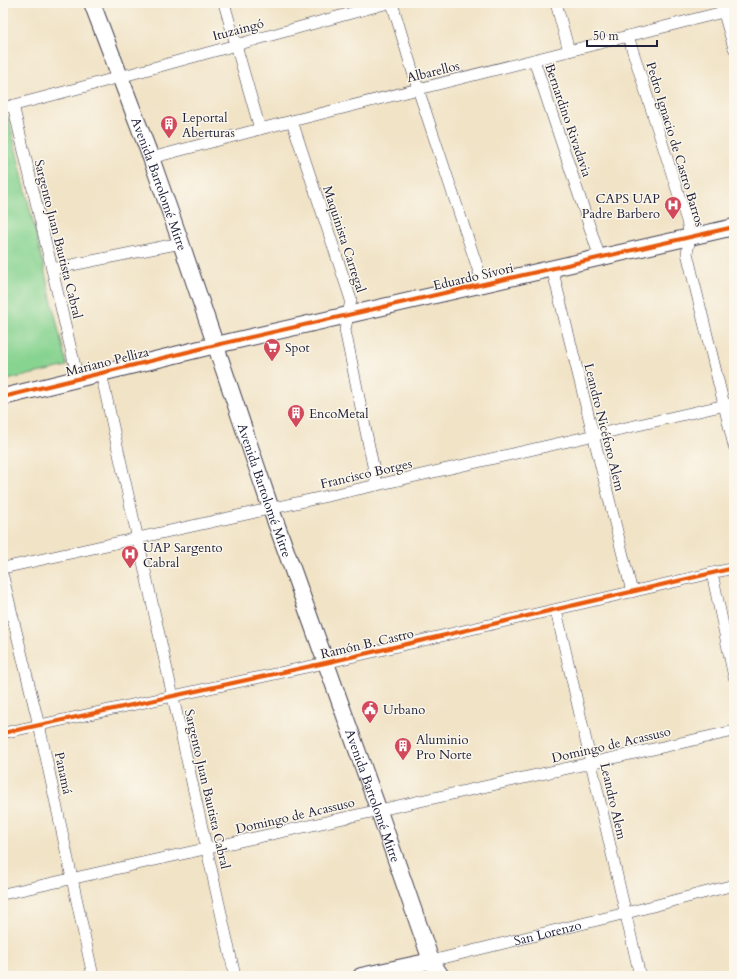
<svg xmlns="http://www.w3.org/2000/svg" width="737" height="979" font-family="Cardo,serif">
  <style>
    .grass { fill: #87d390; stroke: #547a66 }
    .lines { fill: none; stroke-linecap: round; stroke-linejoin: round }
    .street-casing { stroke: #413f50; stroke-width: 12 }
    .secondary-casing { stroke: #413f50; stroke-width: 18 }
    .street { stroke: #fff; stroke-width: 11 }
    .secondary { stroke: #fff; stroke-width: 16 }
    .cycleway-casing { stroke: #fbf7ec; stroke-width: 6 }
    .cycleway { stroke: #e8590c; stroke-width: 4 }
    .labels { text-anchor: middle; stroke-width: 3; stroke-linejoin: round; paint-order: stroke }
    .street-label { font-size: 13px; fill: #22223b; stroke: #fbf7ec }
    .poi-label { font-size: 13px; fill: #22223b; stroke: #fbf7ec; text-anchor: start }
  </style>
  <rect width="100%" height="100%" fill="#fbf7ec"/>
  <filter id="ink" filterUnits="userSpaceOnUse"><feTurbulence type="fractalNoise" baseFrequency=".025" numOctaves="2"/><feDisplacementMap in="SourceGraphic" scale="8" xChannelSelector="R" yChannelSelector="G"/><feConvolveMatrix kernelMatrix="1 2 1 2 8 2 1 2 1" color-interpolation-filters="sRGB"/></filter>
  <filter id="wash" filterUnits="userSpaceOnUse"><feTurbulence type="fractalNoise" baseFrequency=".012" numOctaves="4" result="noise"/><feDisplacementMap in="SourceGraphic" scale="16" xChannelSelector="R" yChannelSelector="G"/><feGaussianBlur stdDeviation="0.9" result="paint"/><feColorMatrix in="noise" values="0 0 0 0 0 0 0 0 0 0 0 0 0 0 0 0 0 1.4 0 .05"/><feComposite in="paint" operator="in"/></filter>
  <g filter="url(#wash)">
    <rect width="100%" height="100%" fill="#f1e3c6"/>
    <path class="grass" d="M8,116L67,366L3,381V117Z"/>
  </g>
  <g filter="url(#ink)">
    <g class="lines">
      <defs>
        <g id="street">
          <path d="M224,3L260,129"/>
          <path d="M392,3L418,89L483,284"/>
          <path d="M556,3L569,51"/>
          <path d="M721,3L734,48"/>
          <path d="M628,36L687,221L690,237L687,253L734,446"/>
          <path d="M534,60L600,258"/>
          <path d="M13,105L78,379"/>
          <path d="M3,108C132,75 259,38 388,3"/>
          <path d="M292,121L351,300L345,330L377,485"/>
          <path d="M151,158L260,129L723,12"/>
          <path d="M552,268L632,592"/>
          <path d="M52,269L181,243"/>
          <path d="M101,373L235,976"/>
          <path d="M3,568L377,485L734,403"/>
          <path d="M712,573L734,677"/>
          <path d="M3,577L41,734L93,976"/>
          <path d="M556,610L640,976"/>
          <path d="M3,733L325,663L734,568"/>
          <path d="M3,894L734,731"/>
          <path id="s1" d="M431,961L626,913L734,885"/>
        </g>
        <g id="secondary">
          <path id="s2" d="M92,3L151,158L181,243L271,509L381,817L426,946L431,961L441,976"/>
          <path d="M3,397L216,345L734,227"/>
          <path d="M361,976L431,961"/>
        </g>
      </defs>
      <use href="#street" class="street-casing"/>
      <use href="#secondary" class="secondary-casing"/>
      <use href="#street" class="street"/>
      <use href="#secondary" class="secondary"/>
      <defs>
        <path id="cycleway" d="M3,397L216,345L734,227
          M3,733L325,663L734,568"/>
      </defs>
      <use href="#cycleway" class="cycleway-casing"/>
      <use href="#cycleway" class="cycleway"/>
    </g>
  </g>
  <defs>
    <symbol id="building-pin" viewBox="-11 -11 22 30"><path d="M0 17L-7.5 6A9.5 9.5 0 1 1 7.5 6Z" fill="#d1495b" stroke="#fbf7ec"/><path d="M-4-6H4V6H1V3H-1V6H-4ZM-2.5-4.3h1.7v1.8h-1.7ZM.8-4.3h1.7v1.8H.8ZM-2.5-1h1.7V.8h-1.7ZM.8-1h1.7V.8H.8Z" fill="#fff"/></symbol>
    <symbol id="hospital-pin" viewBox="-11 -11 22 30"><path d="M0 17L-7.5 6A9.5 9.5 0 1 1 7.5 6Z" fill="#d1495b" stroke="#fbf7ec"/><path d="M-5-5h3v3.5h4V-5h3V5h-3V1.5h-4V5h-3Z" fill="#fff"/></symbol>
    <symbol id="supermarket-pin" viewBox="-11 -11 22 30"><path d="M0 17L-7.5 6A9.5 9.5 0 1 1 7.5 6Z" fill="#d1495b" stroke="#fbf7ec"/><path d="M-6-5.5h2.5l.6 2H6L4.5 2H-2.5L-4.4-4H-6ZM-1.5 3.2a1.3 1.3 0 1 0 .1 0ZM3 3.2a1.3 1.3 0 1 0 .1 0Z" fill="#fff"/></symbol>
    <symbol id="civic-pin" viewBox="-11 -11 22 30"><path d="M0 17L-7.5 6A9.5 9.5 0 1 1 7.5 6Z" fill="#d1495b" stroke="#fbf7ec"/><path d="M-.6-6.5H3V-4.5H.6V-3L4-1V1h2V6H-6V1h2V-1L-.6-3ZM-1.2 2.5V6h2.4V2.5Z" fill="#fff"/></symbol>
  </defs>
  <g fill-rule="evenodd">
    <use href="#building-pin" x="159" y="114" width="20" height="27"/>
    <use href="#hospital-pin" x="663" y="195" width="20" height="27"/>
    <use href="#supermarket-pin" x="262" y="337" width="20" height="27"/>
    <use href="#building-pin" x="286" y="403" width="20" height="27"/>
    <use href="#hospital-pin" x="120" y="544" width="20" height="27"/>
    <use href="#civic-pin" x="360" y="699" width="20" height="27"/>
    <use href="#building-pin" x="393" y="736" width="20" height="27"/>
  </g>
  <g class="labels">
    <g class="street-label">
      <text transform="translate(238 29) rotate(-15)" y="5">Ituzaingó</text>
      <text transform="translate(433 71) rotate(-14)" y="5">Albarellos</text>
      <text transform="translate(569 120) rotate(71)" y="5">Bernardino Rivadavia</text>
      <text transform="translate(676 144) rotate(73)" y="5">Pedro Ignacio de Castro Barros</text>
      <text dy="5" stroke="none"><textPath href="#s2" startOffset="193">Avenida Bartolomé Mitre</textPath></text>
      <text transform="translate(59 239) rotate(76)" y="5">Sargento Juan Bautista Cabral</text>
      <text transform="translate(345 239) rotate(72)" y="5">Maquinista Carregal</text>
      <text transform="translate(473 276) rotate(-13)" y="5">Eduardo Sívori</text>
      <text transform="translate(107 361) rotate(-14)" y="5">Mariano Pelliza</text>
      <text transform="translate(605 427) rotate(76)" y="5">Leandro Nicéforo Alem</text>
      <text transform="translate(366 473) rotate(-13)" y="5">Francisco Borges</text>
      <text dy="5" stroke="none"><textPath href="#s2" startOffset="517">Avenida Bartolomé Mitre</textPath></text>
      <text transform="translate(367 643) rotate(-13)" y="5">Ramón B. Castro</text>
      <text transform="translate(611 744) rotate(-13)" y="5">Domingo de Acassuso</text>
      <text transform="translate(64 773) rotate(78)" y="5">Panamá</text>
      <text transform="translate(208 789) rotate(77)" y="5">Sargento Juan Bautista Cabral</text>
      <text dy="5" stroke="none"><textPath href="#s2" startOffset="841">Avenida Bartolomé Mitre</textPath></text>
      <text transform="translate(614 801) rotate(77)" y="5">Leandro Alem</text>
      <text transform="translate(295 815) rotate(-13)" y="5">Domingo de Acassuso</text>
      <text dy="5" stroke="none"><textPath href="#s1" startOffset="120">San Lorenzo</textPath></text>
    </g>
    <g class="poi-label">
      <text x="182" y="122">Leportal<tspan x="182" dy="15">Aberturas</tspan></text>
      <text x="660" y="203" text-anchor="end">CAPS UAP<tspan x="660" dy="15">Padre Barbero</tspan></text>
      <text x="285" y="352">Spot</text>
      <text x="309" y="418">EncoMetal</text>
      <text x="143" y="552">UAP Sargento<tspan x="143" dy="15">Cabral</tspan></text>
      <text x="383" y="714">Urbano</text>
      <text x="416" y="744">Aluminio<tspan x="416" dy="15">Pro Norte</tspan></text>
    </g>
  </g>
  <rect width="737" height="979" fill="none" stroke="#fbf7ec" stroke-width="16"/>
  <path d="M587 40v6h70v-6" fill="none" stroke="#22223b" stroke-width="2"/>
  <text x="593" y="40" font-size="12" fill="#22223b" stroke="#fbf7ec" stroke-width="3" paint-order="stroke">50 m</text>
</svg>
